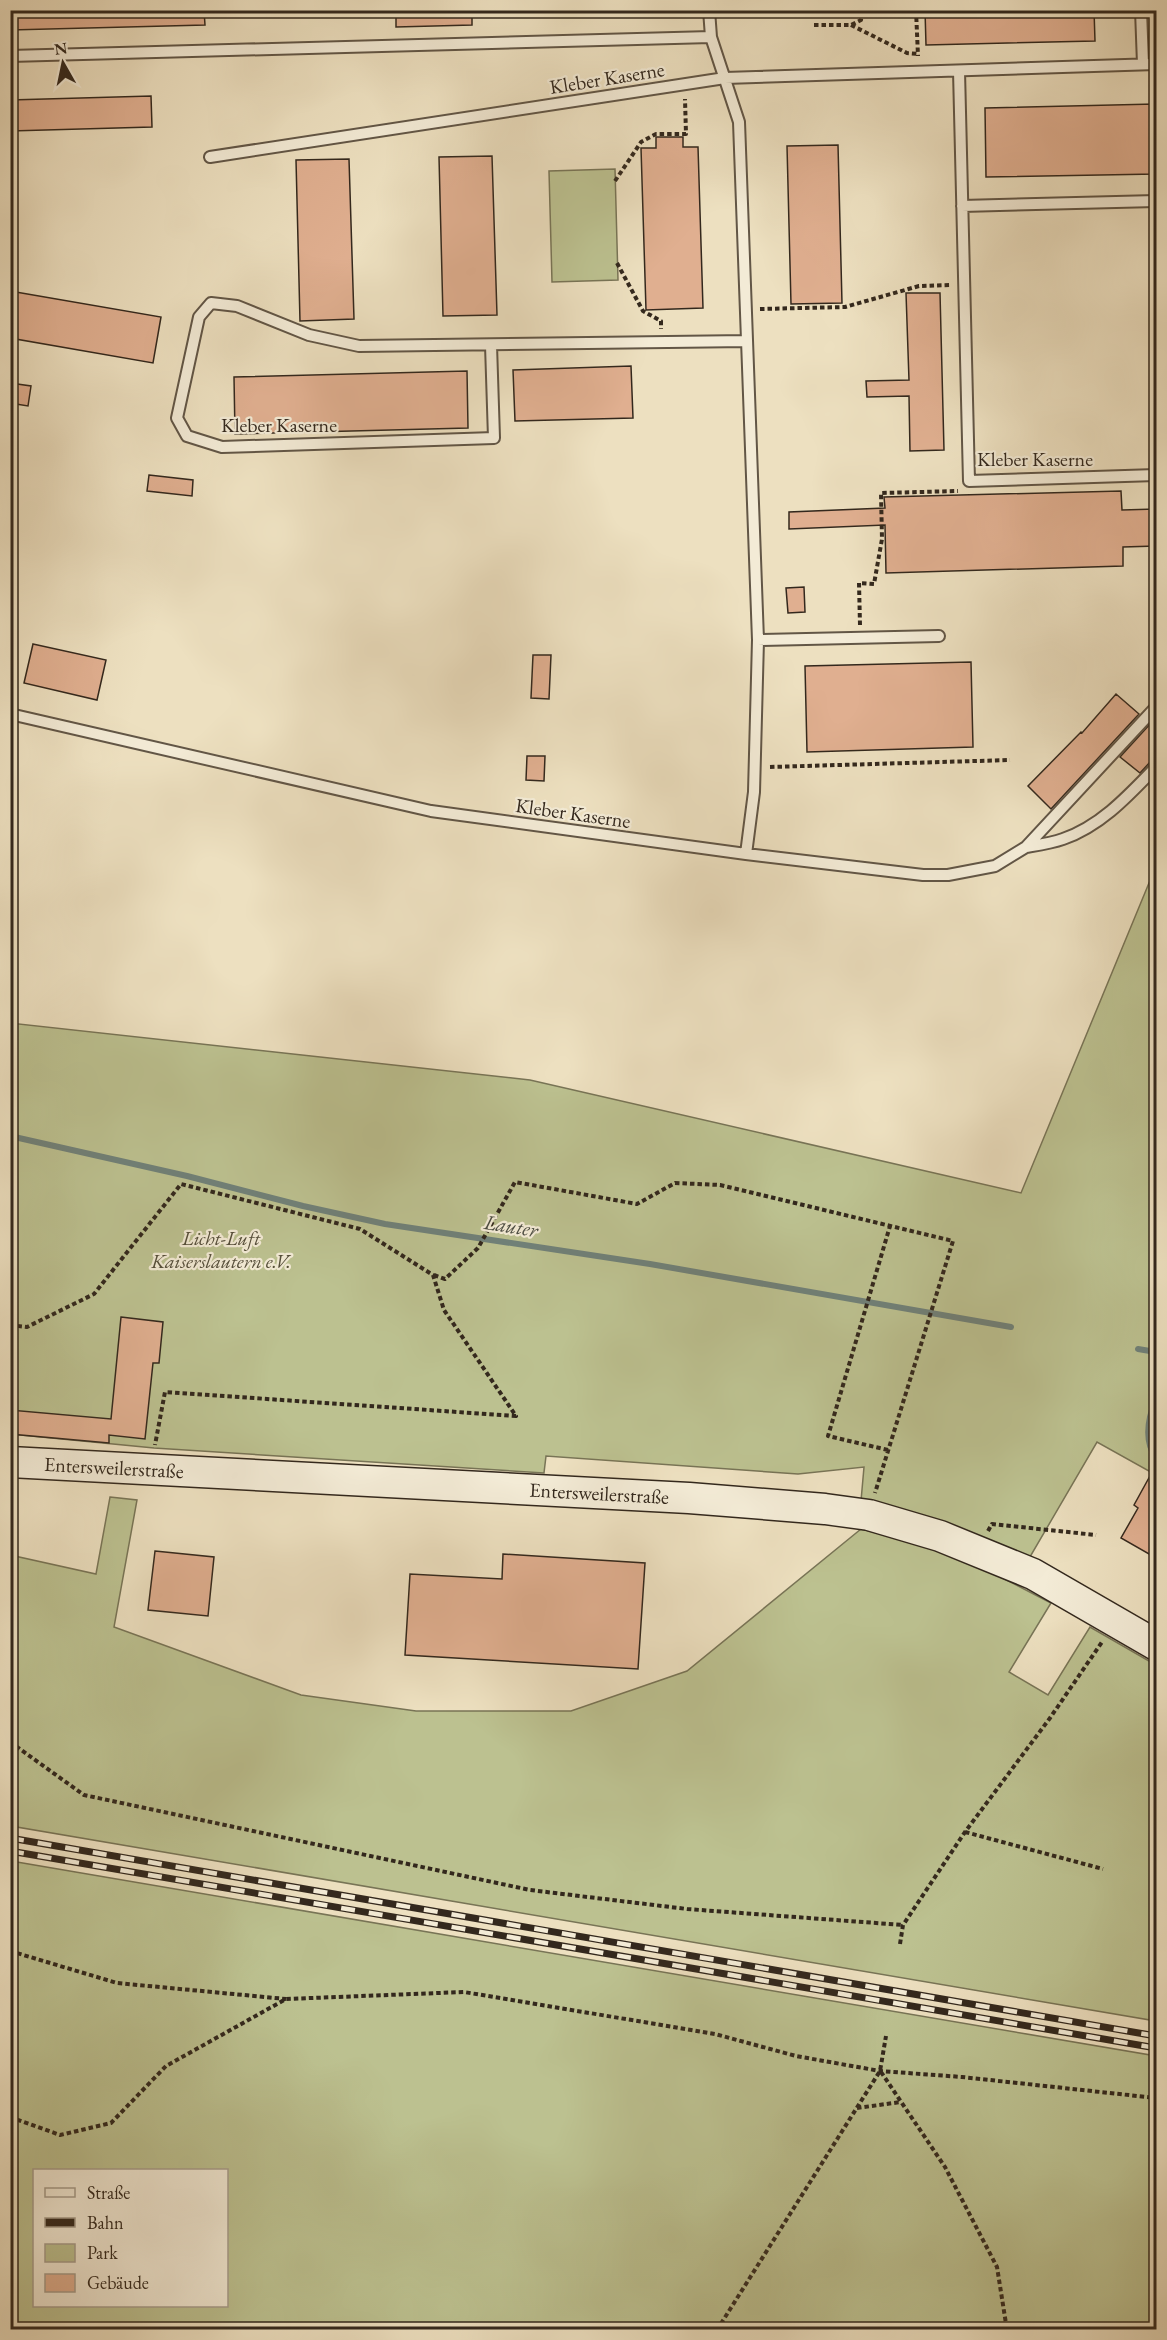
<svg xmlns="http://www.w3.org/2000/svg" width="1167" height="2340" font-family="'EB Garamond',serif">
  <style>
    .green { fill: #bcc190; stroke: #787456; stroke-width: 1.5; fill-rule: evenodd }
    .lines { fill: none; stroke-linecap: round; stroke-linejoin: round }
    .stream { stroke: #708179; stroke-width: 6 }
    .building { fill: #e0af90; stroke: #33281d; stroke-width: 1.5 }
    .lane-casing { stroke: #625646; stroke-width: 14 }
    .secondary-casing { stroke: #33281d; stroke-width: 33 }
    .path { stroke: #33281d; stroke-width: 4; stroke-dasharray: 4.5 3; stroke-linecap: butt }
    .lane { stroke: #f3ebd6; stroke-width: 10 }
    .secondary { stroke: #f3ebd6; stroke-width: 30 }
    .rail-casing { stroke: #33281d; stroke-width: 7 }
    .rail { stroke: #f3ebd6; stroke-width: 4.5; stroke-dasharray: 14; stroke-linecap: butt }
    .labels { text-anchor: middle; stroke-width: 4.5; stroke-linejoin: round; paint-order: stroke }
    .street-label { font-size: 20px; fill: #33281d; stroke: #f3ebd6 }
    .park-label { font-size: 20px; font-style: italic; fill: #554e3a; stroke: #f3ebd6 }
    .water-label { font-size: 21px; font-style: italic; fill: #4c4d43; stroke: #f3ebd6 }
  </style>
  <rect width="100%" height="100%" fill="#ede0c0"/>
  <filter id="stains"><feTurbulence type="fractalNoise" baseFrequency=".00333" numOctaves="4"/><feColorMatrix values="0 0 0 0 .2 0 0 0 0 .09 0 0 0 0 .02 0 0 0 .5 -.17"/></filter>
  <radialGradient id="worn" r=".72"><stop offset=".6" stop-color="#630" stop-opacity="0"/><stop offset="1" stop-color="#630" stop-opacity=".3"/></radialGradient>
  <path class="green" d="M615,169L618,280L552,282L549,171Z
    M1156,866V1475L1097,1442L1027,1562L861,1501L864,1467L798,1474L546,1456L544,1473L154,1448L11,1434L10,1023L530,1080L1021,1193Z
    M110,1497L137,1500L114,1627L301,1695L416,1711H571L687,1671L861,1529L933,1547L999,1576L1051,1603L1009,1672L1048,1695L1090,1627L1156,1665V2021L11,1826L10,1555L96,1574Z
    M11,1861L1156,2056V2329H11ZM226,2170V2306H34V2170Z"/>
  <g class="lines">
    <path class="stream" d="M10,1136L187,1176L303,1206L385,1224L650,1264L1011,1327
      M1138,1349L1156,1352
      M1156,1399C1148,1418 1144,1441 1156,1458"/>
  </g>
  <path class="building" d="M10,10H204L205,25L10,30Z
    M396,10H472V25L396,27Z
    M925,10H1094L1095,41L926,45Z
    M151,96L152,127L10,131V100Z
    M1155,104L1156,174L986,177L985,108Z
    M656,137H683V147H698L703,308L646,310L641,148H656Z
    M838,145L842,303L791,304L787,146Z
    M492,156L497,315L443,316L439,157Z
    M349,159L354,319L300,321L296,160Z
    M10,291L161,317L153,363L10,338Z
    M906,293H940L944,450L910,451L909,396L867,397L866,381L909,380Z
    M631,366L633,418L515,421L513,370Z
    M467,371L468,428L235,434L234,377Z
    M10,383L31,386L28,406L10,403Z
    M149,475L193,480L192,496L147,491Z
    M1121,491L1122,510L1156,509V546L1123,547V566L886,573L885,525L789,529V512L885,508L884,497Z
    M804,587L805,612L788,613L786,588Z
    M33,644L106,660L97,700L24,683Z
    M533,655H551L549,699L531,698Z
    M971,662L973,747L807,752L805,666Z
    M1116,694L1139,714L1051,809L1028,786L1081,732L1082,733Z
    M1151,723L1156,728V760L1151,761L1140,773L1120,757Z
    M527,756H545L544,781L526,780Z
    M121,1317L163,1322L159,1363H153L145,1439L109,1435V1443L10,1434V1410L111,1419Z
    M1156,1465V1558L1121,1538L1138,1508L1134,1505Z
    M155,1551L214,1557L208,1616L148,1610Z
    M503,1554L645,1563L638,1669L405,1655L410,1574L502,1579Z"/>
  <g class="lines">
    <defs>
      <path id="lane" d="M709,10L711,37L739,122L758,640L754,792L746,854
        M1141,10L1143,64
        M10,56L711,37
        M959,71L969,481L1156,475
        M210,157L725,78L1156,64
        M962,206L1156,201
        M491,345L494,438L222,447L187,436L177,418L199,317L211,303L237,306L309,335L359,346L747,341
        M758,640L939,636
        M10,714L431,811L746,854L923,875H948L995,866L1026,847L1156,707
        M1026,847C1038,845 1052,843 1063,839C1101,826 1129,795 1156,767"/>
      <g id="secondary">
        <path id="s1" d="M10,1462L689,1498L825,1509L869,1515L940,1536L1033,1574L1156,1645"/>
      </g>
    </defs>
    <use href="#lane" class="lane-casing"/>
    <use href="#secondary" class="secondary-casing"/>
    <path class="path" d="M916,10L918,56
      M814,25H851L861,20L862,10
      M851,25L907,53L918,54
      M615,181L641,142L656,134H686L685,99
      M617,263L643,311L661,321V329
      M760,309L845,307L919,286L950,285
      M860,625L859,583L874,584L882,539L881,493L958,491
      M770,767L1010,760
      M434,1275L445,1279L478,1248L515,1182L637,1204L675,1183L720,1185L953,1241L875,1493
      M10,1325L27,1327L94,1294L181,1184L360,1229L433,1275L444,1310L516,1416L165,1392L155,1445
      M888,1450L828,1436L890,1226
      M988,1531L992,1524L1096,1535
      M10,1742L84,1795L530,1890L687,1909L903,1925
      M965,1832L1103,1869
      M900,1944L903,1925L965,1832L1050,1718L1102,1642
      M10,1951L117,1983L286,1999
      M881,2072L945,2167L997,2267L1007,2330
      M857,2108L901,2102
      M10,2117L60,2135L111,2123L166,2066L286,1999L464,1992L715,2034L796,2056L880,2071L962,2077L1156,2098
      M717,2330L880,2071L886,2036"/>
    <use href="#lane" class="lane"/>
    <use href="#secondary" class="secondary"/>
    <defs>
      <path id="rail" d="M10,1838L1156,2036
        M10,1851L1156,2048"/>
    </defs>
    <use href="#rail" class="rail-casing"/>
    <use href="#rail" class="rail"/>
  </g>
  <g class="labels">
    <g class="street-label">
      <text transform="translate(607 78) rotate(-9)" y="7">Kleber Kaserne</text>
      <text x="279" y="432">Kleber Kaserne</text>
      <text x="1035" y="466">Kleber Kaserne</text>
      <text transform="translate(573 813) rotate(8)" y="7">Kleber Kaserne</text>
      <text dy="7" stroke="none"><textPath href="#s1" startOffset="104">Entersweilerstraße</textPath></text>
      <text dy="7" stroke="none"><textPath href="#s1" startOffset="590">Entersweilerstraße</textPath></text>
    </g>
    <g class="park-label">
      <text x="221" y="1245">Licht-Luft<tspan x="221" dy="23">Kaiserslautern e.V.</tspan></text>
    </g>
    <g class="water-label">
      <text transform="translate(511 1226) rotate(9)" y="7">Lauter</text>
    </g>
  </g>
  <rect width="1167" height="2340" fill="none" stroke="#ede0c0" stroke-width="36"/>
  <rect x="12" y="12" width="1143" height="2316" fill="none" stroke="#33281d" stroke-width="3"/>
  <rect x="18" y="18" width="1131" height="2304" fill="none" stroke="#33281d" stroke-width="1.5"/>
  <rect x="33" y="2169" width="195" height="138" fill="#f3ebd6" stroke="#a69d8c" stroke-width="1.5"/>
  <rect x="45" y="2188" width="30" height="9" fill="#f3ebd6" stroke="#a69d8c" stroke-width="1.5"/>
  <text x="87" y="2199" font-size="18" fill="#33281d">Straße</text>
  <rect x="45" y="2218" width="30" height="9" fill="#33281d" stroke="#a69d8c" stroke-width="1.5"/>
  <text x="87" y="2229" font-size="18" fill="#33281d">Bahn</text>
  <rect x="45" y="2244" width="30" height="18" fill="#bcc190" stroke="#a69d8c" stroke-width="1.5"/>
  <text x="87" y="2259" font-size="18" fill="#33281d">Park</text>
  <rect x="45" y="2274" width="30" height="18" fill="#e0af90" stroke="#a69d8c" stroke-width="1.5"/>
  <text x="87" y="2289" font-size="18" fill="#33281d">Gebäude</text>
  <g transform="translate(63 63) rotate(351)" stroke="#f3ebd6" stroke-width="4.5" paint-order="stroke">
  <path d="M0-4.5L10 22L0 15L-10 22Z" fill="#33281d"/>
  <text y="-9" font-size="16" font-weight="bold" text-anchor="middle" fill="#33281d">N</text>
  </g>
  <rect width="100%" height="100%" filter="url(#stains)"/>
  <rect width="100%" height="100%" fill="url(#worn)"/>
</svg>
